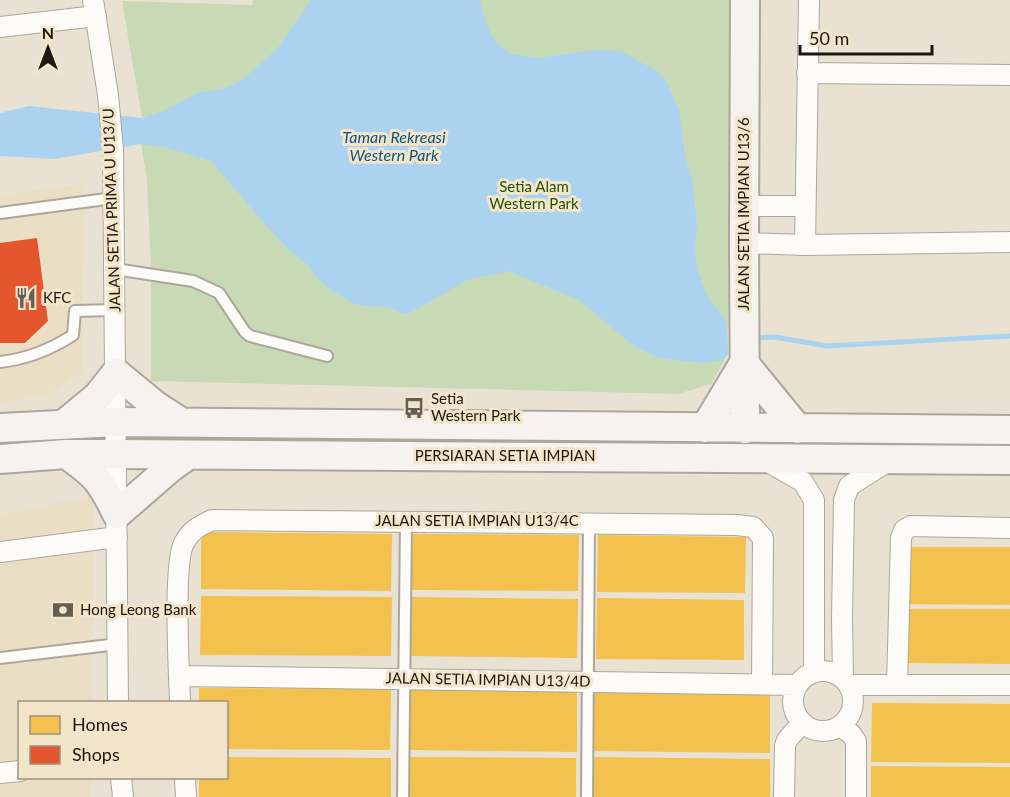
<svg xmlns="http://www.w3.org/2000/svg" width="1010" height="797" font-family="Lato,sans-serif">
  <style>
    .built { fill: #eadec5 }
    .green { fill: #c7dab5 }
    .water { fill: #abd3f0 }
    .homes { fill: #f2c14e }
    .shops { fill: #e4572e }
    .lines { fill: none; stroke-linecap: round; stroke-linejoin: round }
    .stream { stroke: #abd3f0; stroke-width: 5 }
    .lane-casing { stroke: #aca79b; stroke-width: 14 }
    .street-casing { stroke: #aca79b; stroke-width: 22 }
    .secondary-casing { stroke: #aca79b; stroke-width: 32 }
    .lane { stroke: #fcfbf8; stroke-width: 10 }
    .street { stroke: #fcfbf8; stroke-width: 20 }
    .secondary { stroke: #f7f2ef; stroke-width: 28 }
    .labels { text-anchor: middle; stroke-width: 6; stroke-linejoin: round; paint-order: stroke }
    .park-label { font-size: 15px; fill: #1f5400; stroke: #f2e5ca }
    .street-label { font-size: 15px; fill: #1d180f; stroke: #f2e5ca }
    .poi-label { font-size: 15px; fill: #1d180f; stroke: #f2e5ca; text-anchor: start }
    .water-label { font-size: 16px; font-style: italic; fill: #0e5480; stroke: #f2e5ca }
  </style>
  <rect width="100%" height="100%" fill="#e9e2d3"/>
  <path class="built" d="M84,184L82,372L48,394L0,403V195Z
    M94,496L92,702H20V778H91V797H0V515Z"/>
  <path class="green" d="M253,0H730L728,354L711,384L678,394L151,381V267L147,180L141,144L142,118L122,1L252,5Z"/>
  <path class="water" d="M311,0H479L488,28L496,42L509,53L538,58L596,50L620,51L657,71L666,81L679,110L685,156L692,180L697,225L695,246L697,269L708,298L724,318L727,328L728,354L723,360L701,363L659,358L634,346L579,300L508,271L467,280L410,313L405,314L388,307H371L355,304L329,289L319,280L307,264L292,253L269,229L211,161L164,147L141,144L54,159L0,156V113L29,106L142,118L164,111L200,92L224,89L242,80L277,49Z"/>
  <path class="homes" d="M201,532L392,534L391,591L201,589Z
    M412,534L579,535L578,591L412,590Z
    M598,535L746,537L745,593L597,592Z
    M902,547H1010V605L901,604Z
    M201,596L392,597L391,656L200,655Z
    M412,597L578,599L577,658L411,656Z
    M597,598L744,600V660L596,659Z
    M901,609H1010V664L901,663Z
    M199,688L391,689L390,750L226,749V702H199Z
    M410,689L577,690V752L410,750Z
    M593,692L770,693V753L593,751Z
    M872,703L1010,704V763L871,762Z
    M226,757L391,758V797H199V778H226Z
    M410,757L576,758V797H409Z
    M593,757L770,759V797H593Z
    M871,766L1010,767V797H871Z"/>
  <path class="shops" d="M37,238L48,321L25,343H0V243Z"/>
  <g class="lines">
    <path class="stream" d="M752,338L775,337L827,346L1010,336"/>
    <defs>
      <path id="lane" d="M0,213L114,198
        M115,269L193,281L219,293L245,332L250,336L327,356
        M0,362C27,359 50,350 73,335L75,311L115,310
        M0,658L118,644
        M403,797L406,521
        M587,797L589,522"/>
      <path id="street" d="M93,0L108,95L113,150L118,702
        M0,27L96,16
        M807,73L1010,75
        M744,206H805
        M744,243L805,245L1010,242
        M805,245L809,0
        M765,460L803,482L814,500V672
        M0,552L117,537
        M793 701a30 30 0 1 1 60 0a30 30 0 1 1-60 0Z
        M179,676L797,685
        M843,678L842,618L844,500L849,486L890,460
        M849,685H1010
        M897,685L901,538L904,530L911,526L1010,528
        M180,702C179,674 173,563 184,543C191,530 199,526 212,520L737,525L753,527L763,538L762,684
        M840,726L851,734L856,741V797
        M0,773L20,771
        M121,778L123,797
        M185,778L186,797
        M784,797L785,746L787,740L802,723"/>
      <path id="secondary" d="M745,0L744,243L745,429
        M744,363L798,429
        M64,424L98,396L116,373L156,406L181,422
        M0,428L116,422L1010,430
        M705,428L744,363
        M66,454C96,475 101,481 117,514L170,468L188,455
        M0,459L66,454H117L1010,460"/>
    </defs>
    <use href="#lane" class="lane-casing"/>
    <use href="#street" class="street-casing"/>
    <use href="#secondary" class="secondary-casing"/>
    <use href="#lane" class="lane"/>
    <use href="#street" class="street"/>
    <use href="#secondary" class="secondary"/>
  </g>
  <defs>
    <symbol id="restaurant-bare" viewBox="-9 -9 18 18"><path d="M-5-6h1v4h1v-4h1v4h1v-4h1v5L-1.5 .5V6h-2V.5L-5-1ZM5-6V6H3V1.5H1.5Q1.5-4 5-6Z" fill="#645f54" stroke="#f2e5ca" stroke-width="2.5" paint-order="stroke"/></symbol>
    <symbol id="bus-bare" viewBox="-9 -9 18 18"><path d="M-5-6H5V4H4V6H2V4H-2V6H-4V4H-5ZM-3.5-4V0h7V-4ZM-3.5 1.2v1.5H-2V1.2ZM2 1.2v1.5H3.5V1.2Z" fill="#645f54" stroke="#f2e5ca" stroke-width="2.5" paint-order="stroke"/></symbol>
    <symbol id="bank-bare" viewBox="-9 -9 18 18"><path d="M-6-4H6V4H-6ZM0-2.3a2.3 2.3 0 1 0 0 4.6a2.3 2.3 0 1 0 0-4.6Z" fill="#645f54" stroke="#f2e5ca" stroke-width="2.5" paint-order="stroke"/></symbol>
  </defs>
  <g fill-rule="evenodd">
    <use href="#restaurant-bare" x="11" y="283" width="30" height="30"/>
    <use href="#bus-bare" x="399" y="393" width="30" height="30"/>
    <use href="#bank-bare" x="48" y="595" width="30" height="30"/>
  </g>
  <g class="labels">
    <g class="park-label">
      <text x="534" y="192">Setia Alam<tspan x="534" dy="17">Western Park</tspan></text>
    </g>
    <g class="street-label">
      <text transform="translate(112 210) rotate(-92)" y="5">JALAN SETIA PRIMA U U13/U</text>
      <text transform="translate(744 214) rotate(-90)" y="5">JALAN SETIA IMPIAN U13/6</text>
      <text x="505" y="461">PERSIARAN SETIA IMPIAN</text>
      <text x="477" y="526">JALAN SETIA IMPIAN U13/4C</text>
      <text transform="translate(488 680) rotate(1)" y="5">JALAN SETIA IMPIAN U13/4D</text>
    </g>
    <g class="poi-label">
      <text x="43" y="303">KFC</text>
      <text x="431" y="404">Setia<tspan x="431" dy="17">Western Park</tspan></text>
      <text x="80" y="615">Hong Leong Bank</text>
    </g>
    <g class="water-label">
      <text x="394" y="143">Taman Rekreasi<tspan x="394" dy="18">Western Park</tspan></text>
    </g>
  </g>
  <rect x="18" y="701" width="210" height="78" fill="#f2e5ca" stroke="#9d937f" stroke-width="1.5"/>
  <rect x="30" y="716" width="30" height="18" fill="#f2c14e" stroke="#9d937f" stroke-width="1.5"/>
  <text x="72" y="731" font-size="18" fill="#1d180f">Homes</text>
  <rect x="30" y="746" width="30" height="18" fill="#e4572e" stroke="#9d937f" stroke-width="1.5"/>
  <text x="72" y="761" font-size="18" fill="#1d180f">Shops</text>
  <g transform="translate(48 48)" stroke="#f2e5ca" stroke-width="4.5" paint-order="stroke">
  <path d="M0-4.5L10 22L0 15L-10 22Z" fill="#1d180f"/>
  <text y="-9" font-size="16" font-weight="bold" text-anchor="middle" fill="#1d180f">N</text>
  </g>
  <path d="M800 45v9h132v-9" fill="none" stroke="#1d180f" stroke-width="3"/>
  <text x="809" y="45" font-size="18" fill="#1d180f" stroke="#f2e5ca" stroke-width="4.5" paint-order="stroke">50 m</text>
</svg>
